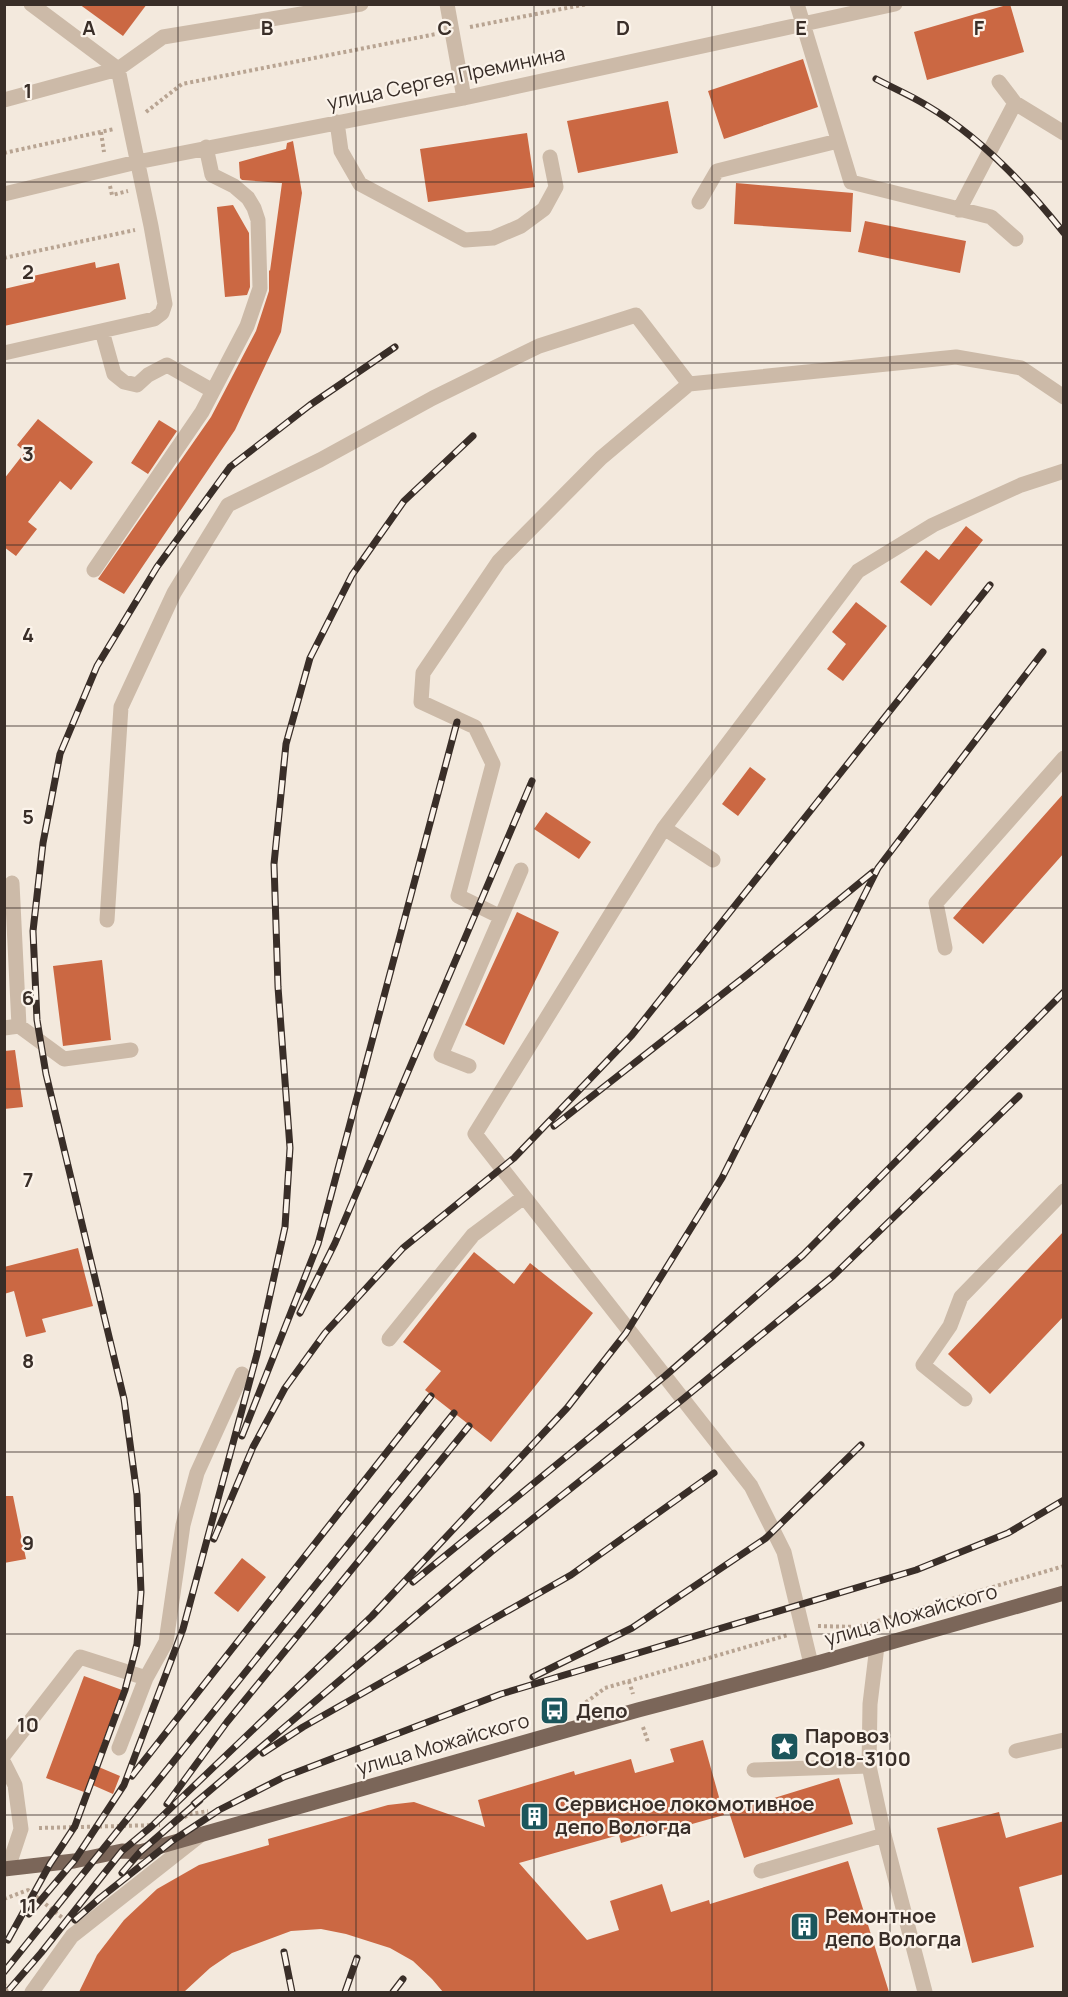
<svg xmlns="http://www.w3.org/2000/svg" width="1068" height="1997" font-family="Manrope,sans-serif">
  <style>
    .building { fill: #cb6843 }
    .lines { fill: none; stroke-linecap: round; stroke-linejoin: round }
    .path { stroke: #b8a492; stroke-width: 4; stroke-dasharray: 3 3; stroke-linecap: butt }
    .minor { stroke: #ccbaa8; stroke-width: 15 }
    .major { stroke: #7b6659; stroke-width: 15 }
    .rail-casing { stroke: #392e28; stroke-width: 7 }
    .rail { stroke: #fbf3ea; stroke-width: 4.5; stroke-dasharray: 14; stroke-linecap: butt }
    .path-bridge { stroke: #b8a492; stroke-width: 4; stroke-dasharray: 3 3; stroke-linecap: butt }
    .grid { fill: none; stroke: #392e28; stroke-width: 1.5; stroke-opacity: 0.55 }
    .labels { text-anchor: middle; stroke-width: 4.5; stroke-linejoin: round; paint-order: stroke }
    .street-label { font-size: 20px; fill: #392e28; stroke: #fbf3ea }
    .poi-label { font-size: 20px; font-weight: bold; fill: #392e28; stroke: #fbf3ea; text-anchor: start }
    .grid-label { font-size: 20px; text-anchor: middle; font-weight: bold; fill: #392e28; stroke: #fbf3ea; stroke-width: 4.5; stroke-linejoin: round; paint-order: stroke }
  </style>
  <rect width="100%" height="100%" fill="#f3e9dd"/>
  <path class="building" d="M79,4H147L123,36Z
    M1010,4L1024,52L927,80L914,32Z
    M803,59L818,107L724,139L708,91Z
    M668,101L678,153L578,173L567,121Z
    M527,133L535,187L428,202L420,149Z
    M293,141L302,193L281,332L235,430L124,594L98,579L211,417L256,331L269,291V270L270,271L282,183L242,180L240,178L239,162L286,149L287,143Z
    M736,183L853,193L851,232L734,224Z
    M233,205L249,233L250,287L247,295L225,297L217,207Z
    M865,221L966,241L960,273L858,252Z
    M95,262L96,268L119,263L126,299L4,326V289L34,282L33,276Z
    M38,419L93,462L71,490L60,481L28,522L37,529L16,556L4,547V479L25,452L17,445Z
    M159,420L177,431L148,474L131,463Z
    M966,526L983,540L931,606L900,582L926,550L939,560Z
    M856,602L887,626L843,681L827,669L846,644L832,632Z
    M750,767L766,779L738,816L722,804Z
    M1064,793V853L983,944L953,918Z
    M546,812L591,842L579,859L534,829Z
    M517,912L559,932L504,1045L465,1025Z
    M102,960L111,1040L63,1046L53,966Z
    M15,1050L23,1107L4,1109V1051Z
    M1064,1231V1316L990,1394L948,1354Z
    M78,1248L93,1306L42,1319L46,1332L26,1337L14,1291L4,1294V1267Z
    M474,1252L514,1284L530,1263L593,1313L491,1442L425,1390L441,1371L403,1342Z
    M4,1496H13L26,1559L4,1563Z
    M242,1558L266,1577L238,1612L214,1593Z
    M84,1676L122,1690L94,1765L120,1776L113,1794L88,1783L84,1792L46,1778Z
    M703,1740L724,1815L692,1824L691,1822L621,1843L619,1835L519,1863L587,1940L619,1930L610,1901L662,1884L671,1912L709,1900L710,1904L848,1861L889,1992H443L432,1979L413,1961L390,1948L346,1934L321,1929L291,1931L232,1953L210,1968L184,1992H79L97,1955L124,1920L157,1889L199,1865L269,1845L268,1839L388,1805L414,1802L485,1827L478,1800L574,1771L575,1775L631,1759L635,1773L674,1762L670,1749Z
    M839,1778L853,1824L744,1858L729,1812Z
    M999,1812L1006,1838L1064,1821V1874L1019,1887L1034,1947L972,1963L937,1828Z"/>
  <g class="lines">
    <path class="path" d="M470,27L587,4
      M146,112L182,84L436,34
      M101,132L104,152
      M4,153L114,129
      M110,186L112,195L128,191
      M4,258L135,230
      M818,1626L857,1627L1064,1566
      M629,1681L633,1694
      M581,1706L605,1688L788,1635
      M643,1727L648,1742
      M179,1820L190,1814L208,1811
      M39,1828L160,1825
      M4,1899L28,1890L64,1919"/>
    <path class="minor" d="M31,4L118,69L163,37L361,4
      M447,4L464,98
      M797,4L851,182L991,217L1016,239
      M4,100L118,69L151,226L165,304L162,313L154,319L4,353
      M1015,103L1064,133
      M337,122L341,151L360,184L465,240L493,238L521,226L544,209L556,187L550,157
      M4,194L137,162L464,98L895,4
      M699,202L717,171L838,141
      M959,210L1015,103L999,82
      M102,331L114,374L124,382L137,385L148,375L167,365L213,391
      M94,570L202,412L247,326L260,288L258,220L254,208L248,198L234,186L212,175L206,147
      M664,828L475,1134L751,1486L784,1552L811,1664
      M713,860L664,828L858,571L933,525L1021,485L1064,471
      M521,870L501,917L458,896L493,764L475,727L421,702L423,673L499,561L601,458L689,384L956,357L1021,368L1064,397
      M107,920L121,707L174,593L228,505L320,460L433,398L539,346L636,315L689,384
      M945,948L936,903L1064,758
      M19,1026L64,1059L131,1050
      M4,1028L19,1026L12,883
      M469,1066L441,1055L501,917
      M389,1339L473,1235L524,1197
      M965,1399L923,1365L950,1326L961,1297L1064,1191
      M877,1646L870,1704L869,1766L884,1835L925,1992
      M146,1678L166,1642L183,1525L197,1473L242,1374
      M1016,1751L1064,1740
      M4,1755L80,1657L146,1678L119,1748
      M4,1763L15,1785L21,1829L8,1868
      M754,1770L869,1766
      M761,1871L884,1835
      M32,1992L72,1936L199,1836"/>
    <path class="major" d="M4,1869L74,1861L122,1851L140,1852L638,1710L821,1662L1064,1593"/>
    <defs>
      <path id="rail" d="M876,79C893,88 910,95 926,105C979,136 1025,184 1064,233
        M554,1126L748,974L873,872
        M300,1313L335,1243L532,781
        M242,1436L318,1244L457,722
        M214,1539L253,1447L285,1388L325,1333L403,1248L514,1158L632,1035L990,585
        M413,1582L665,1376L803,1255L1064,992
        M533,1677L632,1628L766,1538L861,1445
        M263,1753L303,1727L571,1575L714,1473
        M132,1776L431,1396
        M167,1804L227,1722L469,1426
        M194,1804L491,1552L683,1399L833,1276L1019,1096
        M122,1873L140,1852L200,1800
        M29,1914L74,1861L124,1785L183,1629L257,1354L285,1227L290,1148L278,987L274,864L286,744L310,658L352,575L404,501L473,436
        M75,1920L100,1898L172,1841L219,1810L284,1777L501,1694L916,1570L1008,1533L1064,1500
        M8,1940L50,1864L75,1826L125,1690L137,1644L141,1592L137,1495L124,1399L46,1074L37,1020L33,931L43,843L60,754L97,666L157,567L230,467L310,405L395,347
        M284,1952L292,1992
        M4,1972L454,1413
        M7,1992L41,1953L122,1851L152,1826L372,1616L567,1408L626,1333L722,1178L878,868L1043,652
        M345,1992L357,1958
        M393,1992L403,1979"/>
    </defs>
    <use href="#rail" class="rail-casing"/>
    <use href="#rail" class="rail"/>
    <path class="path-bridge" d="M4,1983L7,1992"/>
  </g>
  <path class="grid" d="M178,4V1992M356,4V1992M534,4V1992M712,4V1992M890,4V1992M4,182H1064M4,363H1064M4,545H1064M4,726H1064M4,908H1064M4,1089H1064M4,1271H1064M4,1452H1064M4,1634H1064M4,1815H1064"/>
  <defs>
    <symbol id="bus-square" viewBox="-11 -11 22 22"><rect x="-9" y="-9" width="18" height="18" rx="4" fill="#1c565c" stroke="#fbf3ea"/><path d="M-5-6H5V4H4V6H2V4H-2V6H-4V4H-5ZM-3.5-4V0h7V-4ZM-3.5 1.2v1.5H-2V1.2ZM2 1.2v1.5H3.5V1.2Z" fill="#fff"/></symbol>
    <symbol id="sight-square" viewBox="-11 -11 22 22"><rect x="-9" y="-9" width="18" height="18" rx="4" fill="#1c565c" stroke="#fbf3ea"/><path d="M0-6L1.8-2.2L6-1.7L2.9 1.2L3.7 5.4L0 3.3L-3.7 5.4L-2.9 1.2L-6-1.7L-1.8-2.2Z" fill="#fff"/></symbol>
    <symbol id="building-square" viewBox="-11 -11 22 22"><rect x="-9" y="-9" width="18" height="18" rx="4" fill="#1c565c" stroke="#fbf3ea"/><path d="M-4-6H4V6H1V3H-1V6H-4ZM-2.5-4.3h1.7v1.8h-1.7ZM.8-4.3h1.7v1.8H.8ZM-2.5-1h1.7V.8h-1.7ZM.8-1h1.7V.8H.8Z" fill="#fff"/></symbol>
  </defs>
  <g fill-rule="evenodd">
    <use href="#bus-square" x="538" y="1694" width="33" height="33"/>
    <use href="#sight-square" x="768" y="1730" width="33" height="33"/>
    <use href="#building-square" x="518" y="1800" width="33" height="33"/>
    <use href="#building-square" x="788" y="1910" width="33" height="33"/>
  </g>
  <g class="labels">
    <g class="street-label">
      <text transform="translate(446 78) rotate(-12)" y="7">улица Сергея Преминина</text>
      <text transform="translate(911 1615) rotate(-16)" y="7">улица Можайского</text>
      <text transform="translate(443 1744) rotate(-16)" y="7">улица Можайского</text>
    </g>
    <g class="poi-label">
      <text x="576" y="1718">Депо</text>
      <text x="805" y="1743">Паровоз<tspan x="805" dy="23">СО18-3100</tspan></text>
      <text x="555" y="1811">Сервисное локомотивное<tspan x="555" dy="23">депо Вологда</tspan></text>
      <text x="825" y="1923">Ремонтное<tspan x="825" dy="23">депо Вологда</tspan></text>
    </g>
  </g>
  <g class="grid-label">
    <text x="89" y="35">A</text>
    <text x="267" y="35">B</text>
    <text x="445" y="35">C</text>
    <text x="623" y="35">D</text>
    <text x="801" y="35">E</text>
    <text x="979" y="35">F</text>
    <text x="28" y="98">1</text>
    <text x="28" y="279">2</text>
    <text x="28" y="461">3</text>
    <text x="28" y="642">4</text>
    <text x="28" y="824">5</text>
    <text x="28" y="1005">6</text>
    <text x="28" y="1187">7</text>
    <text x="28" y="1368">8</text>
    <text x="28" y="1550">9</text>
    <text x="28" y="1732">10</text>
    <text x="28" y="1913">11</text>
  </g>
  <rect width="1068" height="1997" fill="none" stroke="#392e28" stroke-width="12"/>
</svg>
